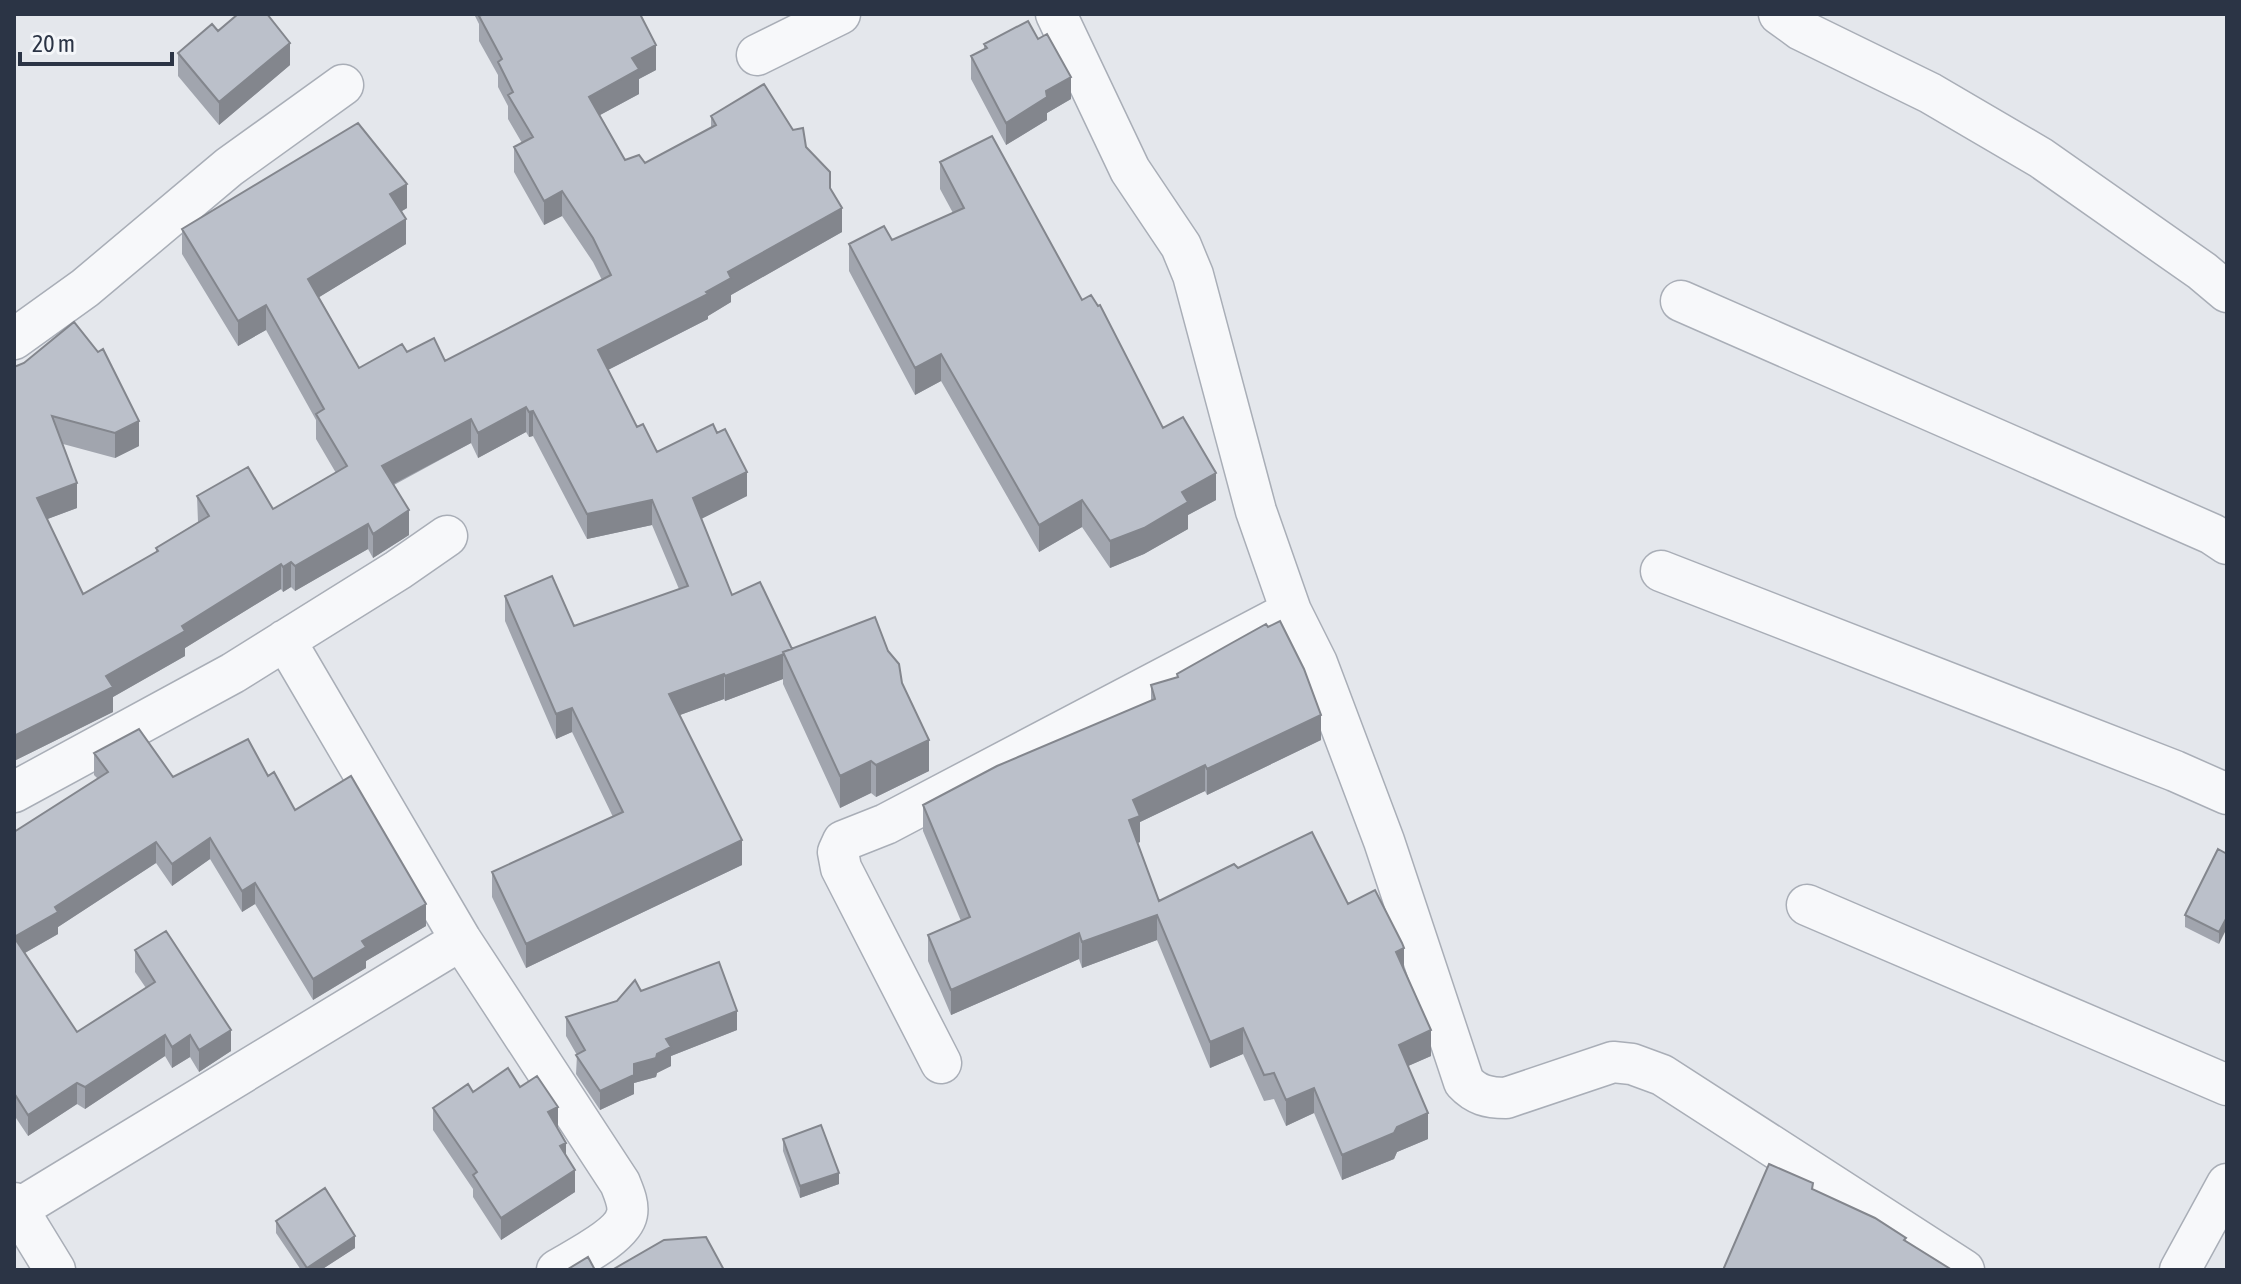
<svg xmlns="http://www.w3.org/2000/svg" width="2241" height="1284" font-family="'Asap Condensed',sans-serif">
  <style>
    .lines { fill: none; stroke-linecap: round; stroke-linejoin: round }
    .minor-casing { stroke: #a9aeb7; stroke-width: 43 }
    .minor { stroke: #f7f8fa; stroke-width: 40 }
    .wall { fill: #a1a5ae }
    .shaded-wall { fill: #83868d }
    .building { fill: #bbc0ca; stroke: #83868d; stroke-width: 2 }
  </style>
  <rect width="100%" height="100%" fill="#e4e7ec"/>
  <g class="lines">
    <defs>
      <path id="minor" d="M1056,14L1130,170L1181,246L1193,275L1256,511L1291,611L1317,663L1384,841L1464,1082C1476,1095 1488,1098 1506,1098L1613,1062L1632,1064L1662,1075L1964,1270
        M1779,14L1801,30L1930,93L2041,158L2202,271L2227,292
        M757,55L840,14
        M1681,301L2212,534L2227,544
        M14,339L85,288L229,167L343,85
        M1661,571L2175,771L2227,794
        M285,640L461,940L620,1183C624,1193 629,1204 627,1214C623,1236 575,1259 557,1270
        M14,792L233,673L398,570L447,536
        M1807,905L2227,1085
        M941,1063L841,868L838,852L843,841L886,824L1291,611
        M14,1203L55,1270
        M18,1209L461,940
        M2180,1270L2227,1184"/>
    </defs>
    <use href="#minor" class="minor-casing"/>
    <use href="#minor" class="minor"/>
  </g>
  <path class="wall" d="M474,14H640L656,70L639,79V94L600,115L625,160L645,163L711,128V116L793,130L806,147L830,188L842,232L731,295V302L708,316V319L608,370L637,427L657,452L747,496L701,519L732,595L792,649L888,651L902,683L929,771L876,797L871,793L840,808L783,684V679L725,701L724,699L680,715L742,865L526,968L492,897V872L613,817L572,732L556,739L505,621V596L574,626L679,589L652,525L587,539L533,436L529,437L526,432L478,458L471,443L394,485L409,535L373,558L368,549L295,591L291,587L283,592L281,589L185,648V656L113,697V712L14,761V367L139,446L115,458L63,444L77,508L47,519L83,594L156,552V548L198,522L197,496L273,509L336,473L316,439V420L266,330L238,346L182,254V229L407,208L402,211L406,244L319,297L359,368L407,352L445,361L602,280L593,262L562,216L544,225L514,172V147L522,143L508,119V106L498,87V75L479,41V24Z
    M218,31L290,65L219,125L178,76V53Z
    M984,44L1071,99L1047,113V120L1006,145L971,79V56L984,49Z
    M940,162L1082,300L1163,428L1216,500L1188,515V529L1144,554L1110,568L1082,527L1039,552L941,381L915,395L849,271V244L892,240L953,213L940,189Z
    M1177,674L1321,740L1207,795L1205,791L1140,822V842L1138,843L1159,901L1238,868L1348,904L1404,970L1431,1056L1408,1066L1428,1139L1397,1152L1394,1159L1342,1180L1314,1113L1286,1126L1274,1099L1264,1101L1243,1054L1210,1068L1157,940L1082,968L1079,959L951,1015L928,961V935L961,921L923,831V805L1151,701V685L1177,677Z
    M94,753L173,777L268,776L295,810L426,926L366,961V968L313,1000L255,904L242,912L210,859L172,886L156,863L58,927V934L25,953L77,1032L146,988L135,972V950L231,1051L199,1072L190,1057L172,1068L165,1056L85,1109L77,1104L28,1136L14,1115V832L98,779L94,775Z
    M2227,854L2219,944L2185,927V915Z
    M641,991L737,1030L671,1056V1066L657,1073L656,1077L634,1083V1094L600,1110L576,1074L577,1055L566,1036V1017L617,1001Z
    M520,1087L558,1128L566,1157L575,1192L501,1240L473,1197V1189L433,1130V1108L473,1092Z
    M783,1139L839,1184L800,1198L783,1151Z
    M276,1221L355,1248L321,1270H301L276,1233Z"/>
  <path class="shaded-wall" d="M290,43V65L219,125V102Z
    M656,45V70L639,79V94L589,121V97L632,58Z
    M1071,77V99L1047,113V120L1006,145V123L1046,91Z
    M407,184V208L390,218V194Z
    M562,191V216L544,225V201Z
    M842,208V232L731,295V302L708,316V319L598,375V350L728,272Z
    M406,219V244L308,304V279Z
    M266,305V330L238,346V321Z
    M941,354V381L915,395V368Z
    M526,407V432L478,458V433Z
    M533,411V436L529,437V412Z
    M471,419V443L382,490V466Z
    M139,421V446L115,458V433Z
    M747,472V496L693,523V498Z
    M1216,473V500L1188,515V529L1144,554L1110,568V541L1182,492Z
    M77,483V508L37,523V498Z
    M652,500V525L587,539V514Z
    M1082,500V527L1039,552V525Z
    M409,510V535L373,558V534Z
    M368,524V549L295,591V566Z
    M291,562V587L283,592V567Z
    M281,564V589L185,648V656L113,697V712L14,761V736L182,626Z
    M783,654V679L725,701V676Z
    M724,674V699L669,719V694Z
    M572,708V732L556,739V714Z
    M1321,715V740L1207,795V769Z
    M929,740V771L876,797V765Z
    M871,761V793L840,808V776Z
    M1205,765V791L1140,822V842L1129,846V820L1133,800Z
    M210,838V859L172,886V864Z
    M742,840V865L526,968V944Z
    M156,842V863L58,927V934L14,959V937L55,907Z
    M255,883V904L242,912V891Z
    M426,904V926L366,961V968L313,1000V979L362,941Z
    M1157,915V940L1082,968V942Z
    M2227,917V928L2219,944V932Z
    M1079,933V959L951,1015V990Z
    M1404,948V974L1396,952Z
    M737,1011V1030L671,1056V1066L657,1073L656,1077L634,1083V1094L600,1110V1091L666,1039Z
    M1243,1028V1054L1210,1068V1042Z
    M231,1030V1051L199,1072V1050Z
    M1431,1030V1056L1399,1070V1045Z
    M165,1035V1056L85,1109V1087Z
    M190,1035V1057L172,1068V1047Z
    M77,1083V1104L28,1136V1115Z
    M1314,1088V1113L1286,1126V1100Z
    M558,1107V1130L548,1112Z
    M1428,1113V1139L1397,1152L1394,1159L1342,1180V1155L1397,1127Z
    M566,1143V1165L560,1146Z
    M575,1170V1192L501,1240V1218Z
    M839,1173V1184L800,1198V1186Z
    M355,1236V1248L321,1270H307V1268Z"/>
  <path class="building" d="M238,14H267L290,43L219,102L178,53L212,24L218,31Z
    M484,14H640L656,45L632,58L639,69L589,97L625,160L639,155L645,163L716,125L711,116L764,84L793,130L803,128L806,147L830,172V188L842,208L728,272L731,278L706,292L708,294L598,350L637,427L643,424L657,452L713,424L717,433L725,429L747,472L693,498L732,595L760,582L792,649L783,652L784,654L725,676L724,674L669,694L742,840L526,944L492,872L623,812L572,708L556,714L505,596L552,576L574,626L688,586L652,500L587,514L533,411L529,412L526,407L478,433L471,419L382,466L409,510L373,534L368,524L295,566L291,562L283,567L281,564L182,626L185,631L106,676L113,687L14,736V367L24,363L74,322L98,352L103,349L139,421L115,433L52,416L77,483L37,498L83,594L158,551L156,548L209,516L197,496L248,467L273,509L347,466L316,414L324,409L266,305L238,321L182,229L358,123L407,184L390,194L406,219L308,279L359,368L402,344L407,352L434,338L445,361L611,275L593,238L562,191L544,201L514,147L533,137L508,95L513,92L498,62L502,59L479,16Z
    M1028,21L1038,39L1047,34L1071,77L1046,91L1047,97L1006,123L971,56L987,48L984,44Z
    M992,136L1082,300L1091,295L1098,306L1100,305L1163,428L1183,417L1216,473L1182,492L1188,502L1144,528L1110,541L1082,500L1039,525L941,354L915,368L849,244L884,226L892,240L964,208L940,162Z
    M875,617L888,651L899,664L902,683L929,740L876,765L871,761L840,776L783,652Z
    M1280,621L1304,669L1321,715L1207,769L1205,765L1133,800L1140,816L1129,820L1159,901L1234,864L1238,868L1312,832L1348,904L1375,890L1402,943L1404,948L1396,952L1431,1030L1399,1045L1428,1113L1397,1127L1394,1133L1342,1155L1314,1088L1286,1100L1274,1073L1264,1075L1243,1028L1210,1042L1157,915L1082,942L1079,933L951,990L928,935L970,917L923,805L997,766L1155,699L1151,685L1178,677L1177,674L1230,644L1266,624L1268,627Z
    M139,729L173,777L248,739L268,776L274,772L295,810L351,776L426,904L362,941L366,947L313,979L255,883L242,891L210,838L172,864L156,842L55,907L58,912L14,937L77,1032L155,982L135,950L166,931L231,1030L199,1050L190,1035L172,1047L165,1035L85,1087L77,1083L28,1115L14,1093V832L108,772L94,753Z
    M2218,849L2227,854V917L2219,932L2185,915Z
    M719,962L737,1011L666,1039L671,1047L657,1054L656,1058L634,1064V1075L600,1091L576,1055L585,1050L566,1017L617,1001L635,980L641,991Z
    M508,1068L520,1087L537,1076L558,1107L548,1112L566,1143L560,1146L575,1170L501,1218L473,1175L477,1172L433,1108L468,1084L473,1092Z
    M821,1125L839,1173L800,1186L783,1139Z
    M1769,1164L1813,1183L1812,1189L1875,1218L1906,1238L1904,1240L1952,1270H1723Z
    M325,1188L355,1236L307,1268L276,1221Z
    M706,1237L724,1270H612L664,1240Z
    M588,1257L595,1270H559L568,1269Z"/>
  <rect width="2241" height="1284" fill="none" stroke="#2b3445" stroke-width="32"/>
  <path d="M20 52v12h152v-12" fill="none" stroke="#2b3445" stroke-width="4"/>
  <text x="32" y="52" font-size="24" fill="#2b3445" stroke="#f4f6f9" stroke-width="6" paint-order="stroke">20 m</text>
</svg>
